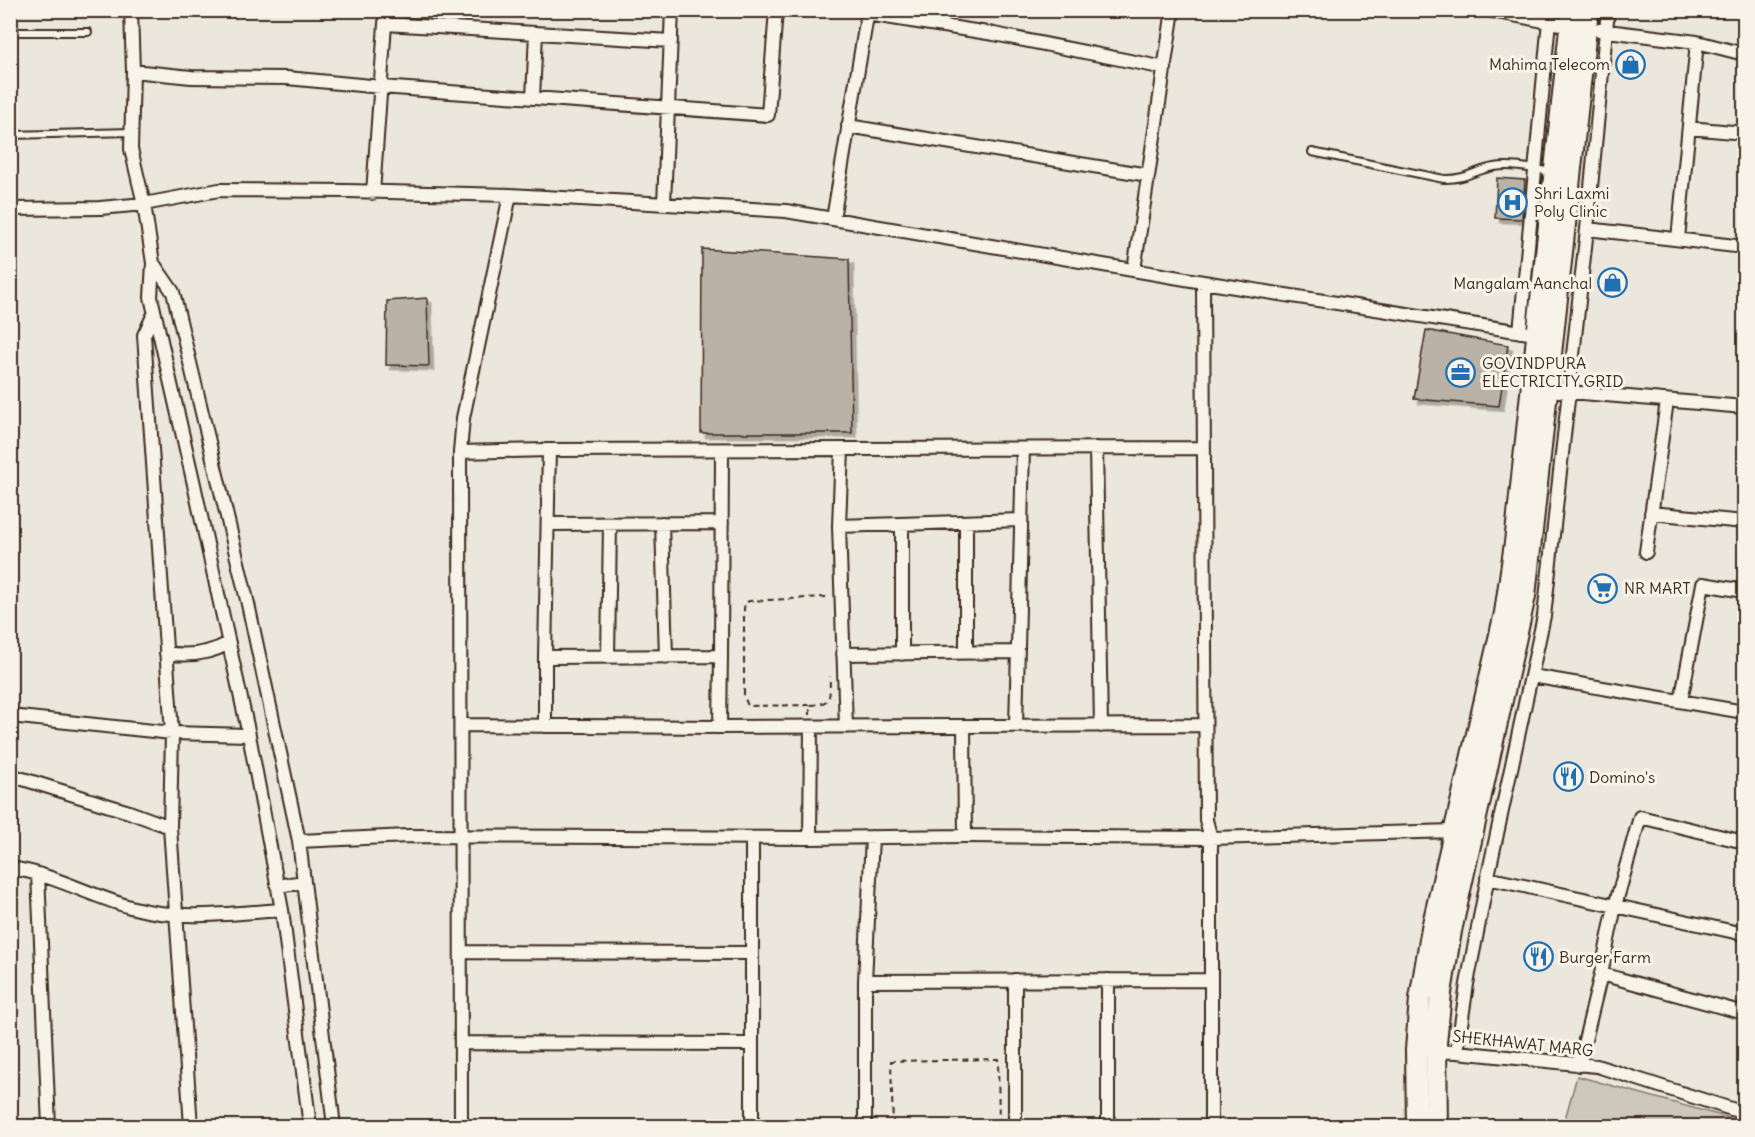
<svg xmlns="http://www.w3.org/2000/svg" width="1755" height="1137" font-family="Delius,sans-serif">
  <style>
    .green { fill: #cec8bc; stroke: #84796d; stroke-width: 1.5 }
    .building { fill: #bab2a7; stroke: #3b2a1e; stroke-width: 1.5; filter: url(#shadow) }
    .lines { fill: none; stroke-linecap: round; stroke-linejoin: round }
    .lane-casing { stroke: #3b2a1e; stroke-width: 10 }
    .street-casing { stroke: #3b2a1e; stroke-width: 16 }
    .primary-casing { stroke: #3b2a1e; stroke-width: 24 }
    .path { stroke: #3b2a1e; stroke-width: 2; stroke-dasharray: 6 4.5; stroke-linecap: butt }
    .lane { stroke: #f7f3e8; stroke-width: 6 }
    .street { stroke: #f7f3e8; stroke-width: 12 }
    .primary { stroke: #f7f3e8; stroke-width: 20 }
    .labels { text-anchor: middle; stroke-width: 6; stroke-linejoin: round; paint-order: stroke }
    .poi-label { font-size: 16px; fill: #3b2a1e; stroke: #f7f3e8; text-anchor: start }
    .street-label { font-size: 16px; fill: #3b2a1e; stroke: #f7f3e8 }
  </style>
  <defs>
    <filter id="shadow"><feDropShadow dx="4.5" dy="4.5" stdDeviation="0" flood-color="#0004"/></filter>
  </defs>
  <rect width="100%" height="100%" fill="#ece7dc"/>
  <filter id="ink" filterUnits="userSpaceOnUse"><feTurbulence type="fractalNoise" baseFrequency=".0167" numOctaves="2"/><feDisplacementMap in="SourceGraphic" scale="12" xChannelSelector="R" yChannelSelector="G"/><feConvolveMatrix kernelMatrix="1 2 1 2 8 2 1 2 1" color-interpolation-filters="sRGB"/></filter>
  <g filter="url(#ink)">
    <path class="green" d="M1577,1076L1744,1122V1126H1563Z"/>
    <path class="building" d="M1497,178L1525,180L1522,219L1495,218Z
      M702,249L849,259L852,433H701Z
      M427,298L429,366L386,365L387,301Z
      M1426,330L1508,345L1499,406L1414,399Z"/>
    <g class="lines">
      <defs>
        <path id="lane" d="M10,32H88
          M10,135L132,132
          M1312,152L1444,179C1465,180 1475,170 1494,167C1513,164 1534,169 1552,172"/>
        <path id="street" d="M131,10L133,71L131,149L144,204L219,190L347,191L510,195L786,211L1203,282L1541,335
          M1486,10L1576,27
          M867,14L994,34L1165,68
          M385,24L671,41
          M1599,30L1697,42L1744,54
          M133,71L191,77L287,78L381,87L768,115L776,10
          M533,98L536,33
          M848,126L1148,175
          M1689,128L1744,133
          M373,193L386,10
          M664,204L672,10
          M10,209L100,208L144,204L153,263
          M833,219L868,10
          M1587,229L1744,247
          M1678,239L1697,42
          M1134,270L1173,10
          M1203,282L1206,820L1211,838V1126
          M154,314L144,335L172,733L170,827L191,1126
          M1520,332L1550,10
          M1548,390L1744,407
          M1096,448L1101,726
          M842,449L839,526L1021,520
          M549,450L545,657L721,656L720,727
          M460,452L463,418L510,195
          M1651,513L1744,522
          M662,523L666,657
          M548,524L722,523
          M902,524V654
          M839,526L846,727
          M1646,552L1667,401
          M166,653C189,657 209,654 229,643
          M966,653V522
          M843,654L1018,652
          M721,656L722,450
          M608,657L610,524
          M1532,676L1744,712
          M1681,701L1703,584L1744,591
          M10,716L172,733L249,735
          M461,725L720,727L1205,725
          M545,726V657
          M964,726L965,836
          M1016,726L1023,449
          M10,775L129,812L170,827
          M810,838L811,727
          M299,841L408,836L810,838L965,836L1211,838L1454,831
          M10,868C54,874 92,897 134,908C182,921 233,913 282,910
          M38,874L49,1126
          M1487,878L1744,934
          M277,886L304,882
          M461,952L752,953
          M1601,974L1744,1013
          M1015,980V1126
          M865,981L872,837
          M461,1043L752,1044
          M1430,1051L1457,1052L1597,1066L1744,1113
          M1457,1052L1467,984L1489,871L1544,616L1587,229L1608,10
          M1579,1065L1601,974L1615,906L1640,817L1744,842
          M310,1126L282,910L249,735L193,480L151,297L153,263L173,292L248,604L299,841L334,1126
          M461,1126L460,452L549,450L1204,448
          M752,1126V838
          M865,1126V981L1211,980
          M1108,1126V980"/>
        <path id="primary" d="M1417,1126L1416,1050L1420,999L1432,928L1505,613L1515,543L1572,10
          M1437,1126L1436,1043L1441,993L1451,931L1525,596L1588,10"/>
      </defs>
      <use href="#lane" class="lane-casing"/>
      <use href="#street" class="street-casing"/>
      <use href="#primary" class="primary-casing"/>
      <path class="path" d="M810,705L748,706L744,696V609L745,603L749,601L826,597L829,599
        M810,715V705C834,704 829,696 830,676
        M893,1126L891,1061L998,1059L999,1126"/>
      <use href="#lane" class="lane"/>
      <use href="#street" class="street"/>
      <use href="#primary" class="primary"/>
    </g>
  </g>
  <defs>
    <symbol id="shop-ring" viewBox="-11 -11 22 22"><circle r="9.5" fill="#f7f3e8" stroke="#1f6fb2" stroke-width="1.5"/><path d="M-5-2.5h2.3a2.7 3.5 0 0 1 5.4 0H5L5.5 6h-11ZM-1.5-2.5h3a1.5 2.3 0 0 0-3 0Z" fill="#1f6fb2"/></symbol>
    <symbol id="hospital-ring" viewBox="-11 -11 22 22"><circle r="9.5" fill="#f7f3e8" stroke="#1f6fb2" stroke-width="1.5"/><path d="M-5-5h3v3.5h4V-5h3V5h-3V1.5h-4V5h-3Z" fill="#1f6fb2"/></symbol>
    <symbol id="office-ring" viewBox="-11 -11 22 22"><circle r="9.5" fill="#f7f3e8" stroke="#1f6fb2" stroke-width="1.5"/><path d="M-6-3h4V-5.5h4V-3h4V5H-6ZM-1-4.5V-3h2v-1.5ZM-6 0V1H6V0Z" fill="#1f6fb2"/></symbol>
    <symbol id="supermarket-ring" viewBox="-11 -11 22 22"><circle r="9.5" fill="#f7f3e8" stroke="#1f6fb2" stroke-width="1.5"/><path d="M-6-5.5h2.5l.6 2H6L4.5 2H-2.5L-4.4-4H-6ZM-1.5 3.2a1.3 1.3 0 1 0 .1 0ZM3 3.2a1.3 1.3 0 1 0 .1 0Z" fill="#1f6fb2"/></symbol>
    <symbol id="restaurant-ring" viewBox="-11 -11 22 22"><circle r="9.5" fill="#f7f3e8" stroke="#1f6fb2" stroke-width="1.5"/><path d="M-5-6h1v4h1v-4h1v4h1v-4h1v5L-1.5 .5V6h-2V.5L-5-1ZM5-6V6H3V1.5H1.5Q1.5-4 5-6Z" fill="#1f6fb2"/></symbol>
  </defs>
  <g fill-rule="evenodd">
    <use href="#shop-ring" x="1614" y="48" width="33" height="33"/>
    <use href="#hospital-ring" x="1496" y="186" width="33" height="33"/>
    <use href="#shop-ring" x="1596" y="266" width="33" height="33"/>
    <use href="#office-ring" x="1444" y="356" width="33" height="33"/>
    <use href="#supermarket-ring" x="1586" y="572" width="33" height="33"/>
    <use href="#restaurant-ring" x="1552" y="760" width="33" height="33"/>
    <use href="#restaurant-ring" x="1522" y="940" width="33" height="33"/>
  </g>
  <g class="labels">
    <g class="poi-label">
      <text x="1610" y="70" text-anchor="end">Mahima Telecom</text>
      <text x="1534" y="199">Shri Laxmi<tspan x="1534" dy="18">Poly Clinic</tspan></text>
      <text x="1592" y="289" text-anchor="end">Mangalam Aanchal</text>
      <text x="1482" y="369">GOVINDPURA<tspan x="1482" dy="18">ELECTRICITY GRID</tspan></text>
      <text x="1624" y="594">NR MART</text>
      <text x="1589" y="783">Domino's</text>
      <text x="1559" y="963">Burger Farm</text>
    </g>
    <g class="street-label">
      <text transform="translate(1523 1043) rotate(6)" y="6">SHEKHAWAT MARG</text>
    </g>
  </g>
  <rect width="1755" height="1137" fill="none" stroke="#f7f3e8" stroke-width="36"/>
  <rect x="18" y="18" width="1719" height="1101" fill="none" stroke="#3b2a1e" stroke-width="2" filter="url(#ink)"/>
</svg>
